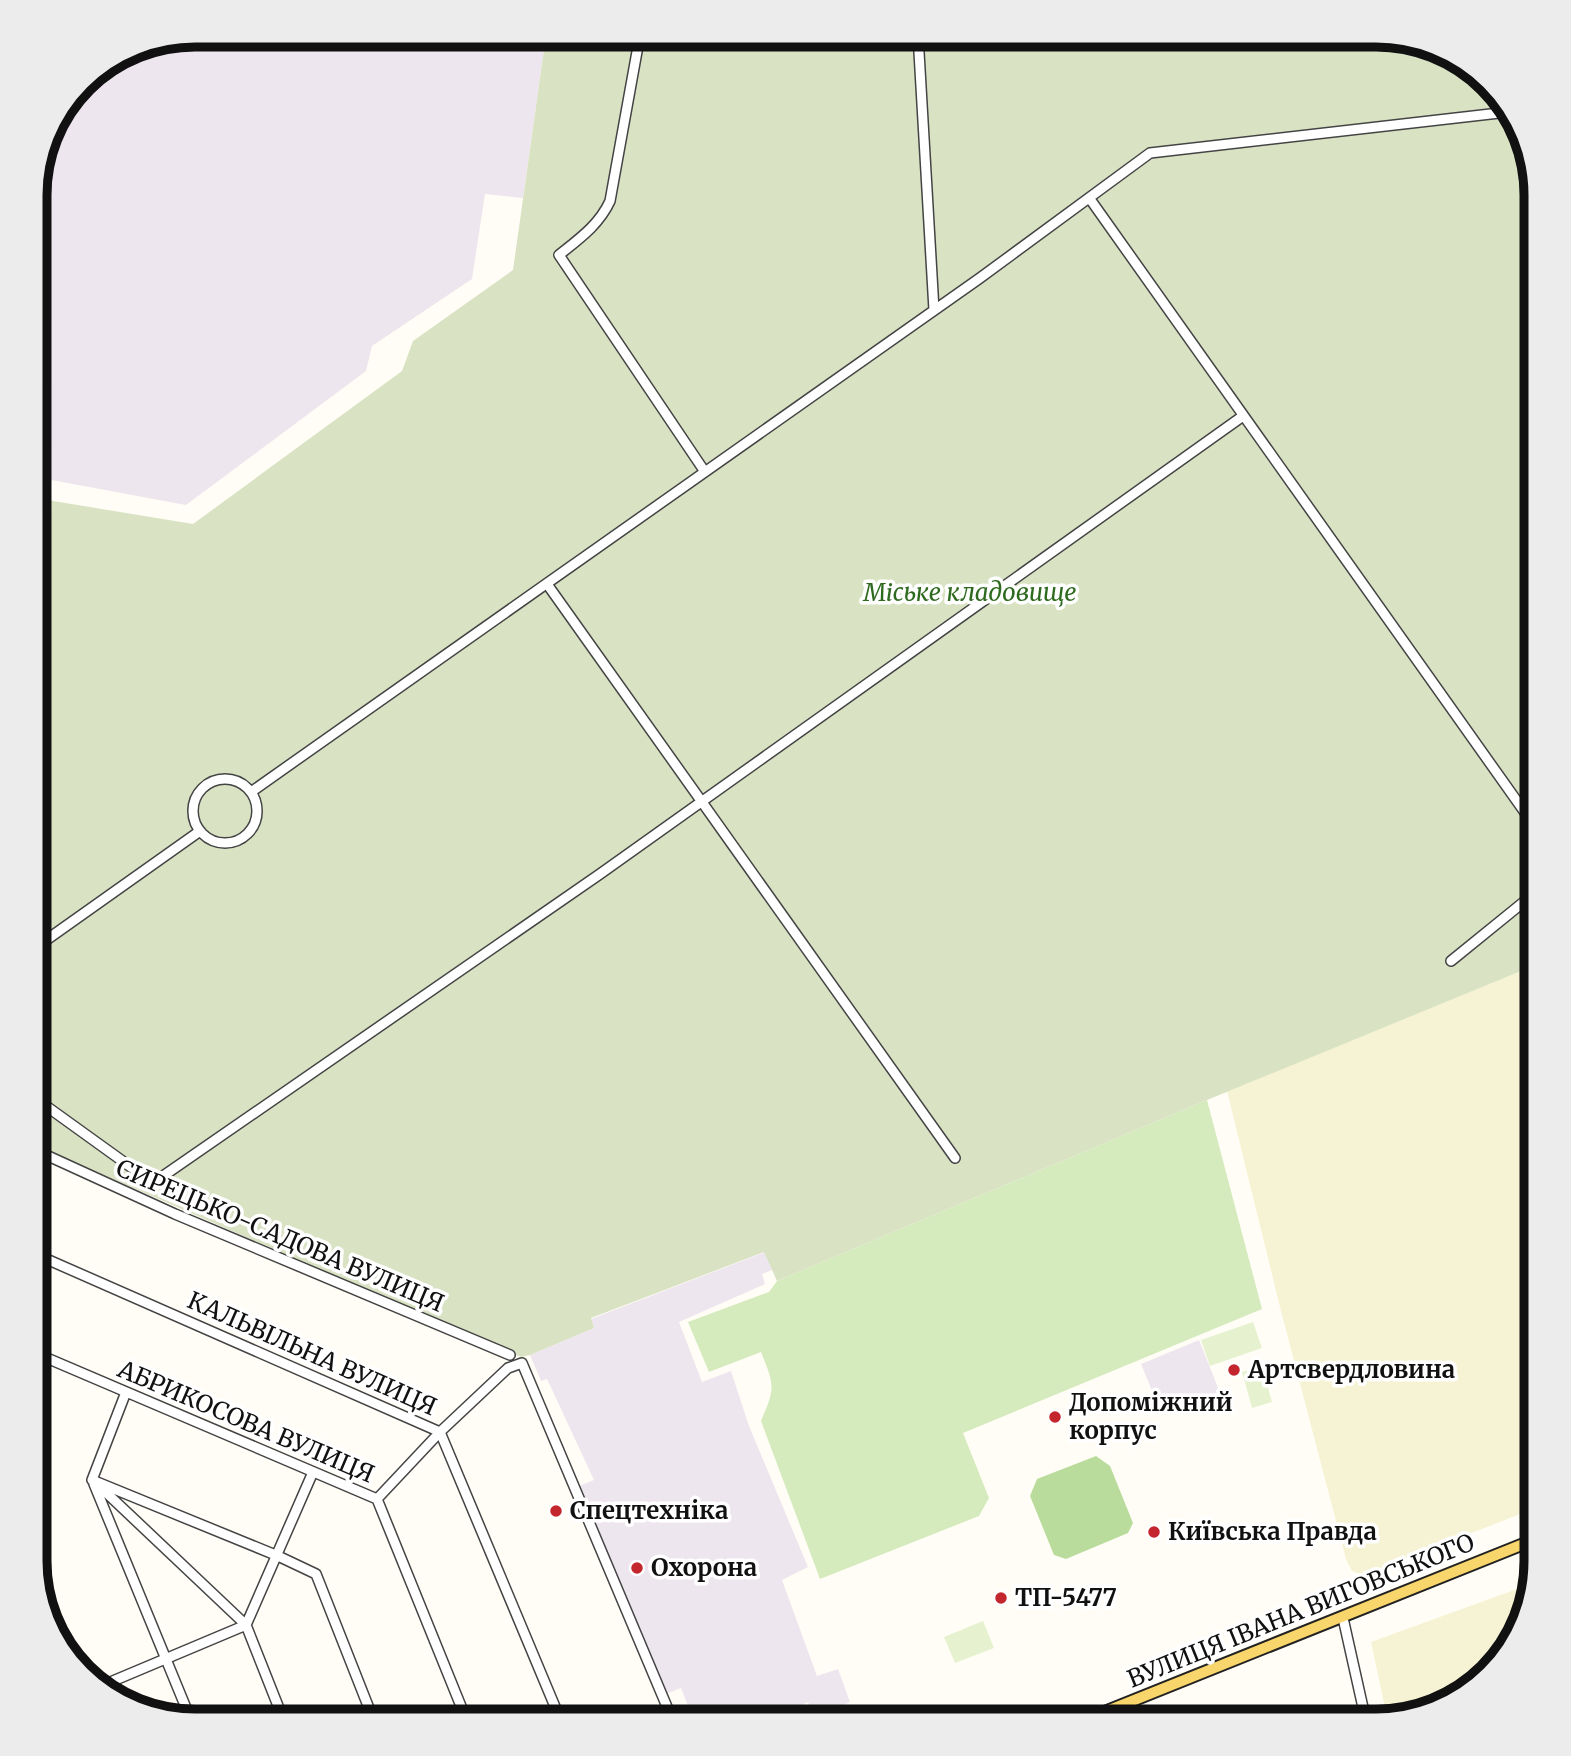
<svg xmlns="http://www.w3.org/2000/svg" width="1571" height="1756" font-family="Merriweather,serif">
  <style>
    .industrial { fill: #eee6ef }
    .farmland { fill: #f6f3d4 }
    .green { fill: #d5ebbd }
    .forest { fill: #b9dc9c }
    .cemetery { fill: #d9e3c4 }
    .pitch { fill: #e6f2cf }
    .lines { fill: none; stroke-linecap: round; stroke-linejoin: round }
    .minor-casing { stroke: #444; stroke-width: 12 }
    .major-casing { stroke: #222; stroke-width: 14 }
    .minor { stroke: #fff; stroke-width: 9 }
    .major { stroke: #f9d66b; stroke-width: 10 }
    .poi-dot { fill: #c4262e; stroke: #fff; stroke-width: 2.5 }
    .labels { text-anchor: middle; stroke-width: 7; stroke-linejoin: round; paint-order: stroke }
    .park-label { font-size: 24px; font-style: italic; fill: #2f6b1f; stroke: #fff }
    .street-label { font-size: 24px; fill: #111; stroke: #fff }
    .poi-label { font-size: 24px; font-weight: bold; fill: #111; stroke: #fff; text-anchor: start }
    .rim { fill: none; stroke: #111; stroke-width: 9 }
  </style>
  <rect width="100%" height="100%" fill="#fffdf5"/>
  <path class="industrial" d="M195,35H546L523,198L485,194L472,279L372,346L366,371L186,505L35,477V236L38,216L35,215V184L51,125L89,75L134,47Z
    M765,1252L772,1270L762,1274L765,1284L679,1322L702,1382L731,1371L749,1426L808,1567L782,1580L817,1676L838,1669L850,1702L833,1710L831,1721H816L808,1702L764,1721H694L681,1688L666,1694L579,1486L594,1480L547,1379L541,1381L530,1355L594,1328L591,1319Z
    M1199,1340L1227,1410H1197L1162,1415L1141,1364Z"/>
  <path class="farmland" d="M1536,965V1508L1363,1575L1352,1571L1346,1559L1281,1311L1227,1091Z
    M1531,1584L1520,1631L1474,1688L1387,1717L1371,1642Z"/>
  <path class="green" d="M1207,1100L1262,1309L963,1433L989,1498L979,1516L820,1579L761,1421C776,1387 774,1385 761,1352L709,1372L688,1322L769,1292L777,1281Z"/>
  <path class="forest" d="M1096,1456L1110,1466L1133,1523L1128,1533L1066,1559L1054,1555L1030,1496L1037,1479Z"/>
  <path class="cemetery" d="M546,35H1386L1447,52L1503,97L1536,195V965L1207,1100L777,1281L764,1252L591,1318L594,1328L530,1355L521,1357L35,1145V498L193,524L402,371L413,341L513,270Z"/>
  <path class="pitch" d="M1253,1322L1262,1348L1210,1366L1201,1340Z
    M1262,1366L1272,1402L1252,1408L1242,1372Z
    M983,1621L994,1648L955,1663L944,1637Z"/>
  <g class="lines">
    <defs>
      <path id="minor" d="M640,35L610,201C599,225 579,239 559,255L705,472
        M918,35L934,310
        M1090,199L1536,828
        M547,584L955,1158
        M193 811a32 32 0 1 1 64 0a32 32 0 1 1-64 0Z
        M251,792L980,278L1150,153L1508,112
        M35,948L200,831
        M1451,961L1536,892
        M35,1098L153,1183L600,874L1243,416
        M35,1150L175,1214L510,1355
        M35,1254L440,1432L561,1721
        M35,1353L377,1499L467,1721
        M92,1480L278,1556L316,1574L374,1721
        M92,1480L126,1392
        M96,1483L246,1625L284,1721
        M94,1484L191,1720
        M377,1499L440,1432L508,1368L522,1363L673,1721
        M1343,1618L1366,1721
        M101,1686L246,1625L313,1472"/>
      <path id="major" d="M1082,1721L1536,1539"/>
    </defs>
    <use href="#minor" class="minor-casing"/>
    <use href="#major" class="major-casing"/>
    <use href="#minor" class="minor"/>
    <use href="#major" class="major"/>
  </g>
  <g class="poi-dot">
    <circle cx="1234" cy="1370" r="7"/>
    <circle cx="1055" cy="1417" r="7"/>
    <circle cx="556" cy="1511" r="7"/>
    <circle cx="1154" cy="1532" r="7"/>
    <circle cx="637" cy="1568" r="7"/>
    <circle cx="1001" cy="1598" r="7"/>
  </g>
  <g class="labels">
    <g class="park-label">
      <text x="970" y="601">Міське кладовище</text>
    </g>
    <g class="street-label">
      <text transform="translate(280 1236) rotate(23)" y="8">СИРЕЦЬКО-САДОВА ВУЛИЦЯ</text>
      <text transform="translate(312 1354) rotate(24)" y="8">КАЛЬВІЛЬНА ВУЛИЦЯ</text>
      <text transform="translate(246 1422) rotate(23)" y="8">АБРИКОСОВА ВУЛИЦЯ</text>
      <text transform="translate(1301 1611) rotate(-22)" y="8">ВУЛИЦЯ ІВАНА ВИГОВСЬКОГО</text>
    </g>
    <g class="poi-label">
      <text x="1248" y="1378">Артсвердловина</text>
      <text x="1069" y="1411">Допоміжний<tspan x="1069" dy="28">корпус</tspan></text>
      <text x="570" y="1519">Спецтехніка</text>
      <text x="1168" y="1540">Київська Правда</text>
      <text x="651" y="1576">Охорона</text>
      <text x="1015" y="1606">ТП-5477</text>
    </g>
  </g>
  <path d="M0 0H1571V1756H0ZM195 47H1376A148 148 0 0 1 1524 195V1561A148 148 0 0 1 1376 1709H195A148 148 0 0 1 47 1561V195A148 148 0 0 1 195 47Z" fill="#ececec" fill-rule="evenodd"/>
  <path class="rim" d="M195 47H1376A148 148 0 0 1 1524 195V1561A148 148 0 0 1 1376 1709H195A148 148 0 0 1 47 1561V195A148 148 0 0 1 195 47Z"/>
</svg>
